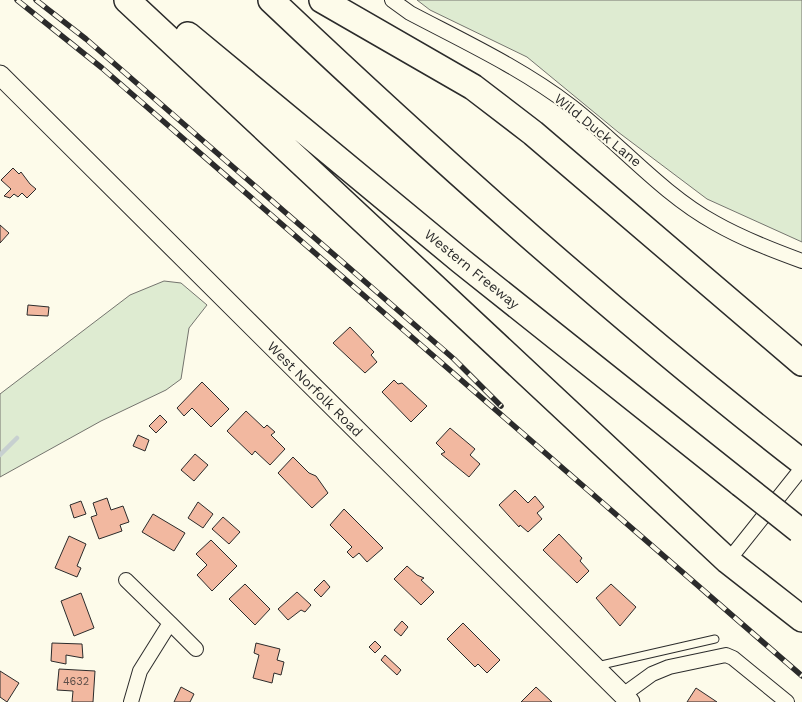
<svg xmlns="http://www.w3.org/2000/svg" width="802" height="702" font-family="'Work Sans',sans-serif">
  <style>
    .green { fill: #deebd1; stroke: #74746e }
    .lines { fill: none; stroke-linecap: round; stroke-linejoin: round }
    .stream { stroke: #c7d0d0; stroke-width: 4.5 }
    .building { fill: #f2b8a0; stroke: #2b2b2b }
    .lane-casing { stroke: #2b2b2b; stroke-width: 9 }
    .street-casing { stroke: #2b2b2b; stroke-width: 16 }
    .secondary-casing { stroke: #2b2b2b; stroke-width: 21 }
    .highway-casing { stroke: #2b2b2b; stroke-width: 28 }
    .lane { stroke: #fdfbea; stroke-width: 7 }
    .street { stroke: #fdfbea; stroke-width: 14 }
    .secondary { stroke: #fdfbea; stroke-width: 19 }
    .highway { stroke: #fdfbea; stroke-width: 25 }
    .rail-casing { stroke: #2b2b2b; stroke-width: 5.5 }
    .rail { stroke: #fdfbea; stroke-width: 4; stroke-dasharray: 11; stroke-linecap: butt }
    .highway-bridge-casing { stroke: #2b2b2b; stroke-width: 28; stroke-linecap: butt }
    .highway-bridge { stroke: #fdfbea; stroke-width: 25 }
    .labels { text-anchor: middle; stroke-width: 4; stroke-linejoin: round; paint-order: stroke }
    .number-label { font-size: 11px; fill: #5d4e48 }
    .street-label { font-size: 14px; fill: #2b2b2b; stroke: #fdfbea }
  </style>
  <rect width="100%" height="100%" fill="#fdfbea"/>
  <path class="green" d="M417,0H802V242L707,199L618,132L527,57L430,10Z
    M164,281L181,283L207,305L189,328L181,379L166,390L101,421L0,477V394L130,295Z"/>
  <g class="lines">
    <path class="stream" d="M0,455L17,438"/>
  </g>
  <path class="building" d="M13,168L19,174L21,172L30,184L36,189L27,198L22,193L18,197L14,194L10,198L4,196L11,189L1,180Z
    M0,225L9,233L0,243Z
    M28,305L49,307L48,316L27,315Z
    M350,327L374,352L371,355L377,362L365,373L333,343Z
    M394,380L398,384L402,383L427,406L411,422L382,392Z
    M202,382L229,409L211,427L192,408L184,416L177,408Z
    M246,411L264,428L267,425L275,432L271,435L285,449L270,465L255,451L252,455L227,431Z
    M160,415L167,422L156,433L149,426Z
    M450,428L475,449L470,455L480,464L469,477L441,454L445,452L436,443Z
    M138,435L149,440L145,451L133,446Z
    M195,454L208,465L194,481L181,470Z
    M293,457L309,473L316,476L328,493L312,508L278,473Z
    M515,490L528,503L535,496L544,507L537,513L542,519L528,532L520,525L519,527L499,505Z
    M107,498L111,510L123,506L129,522L120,525L122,531L99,539L91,517L97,515L93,503Z
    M81,501L86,514L74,518L70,505Z
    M198,502L213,514L203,528L188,518Z
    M344,509L383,548L367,562L359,553L353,558L347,552L352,547L330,525Z
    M153,514L185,533L174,551L142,532Z
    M223,517L240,532L229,544L212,529Z
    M559,534L582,558L580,561L589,571L577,583L543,550Z
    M69,536L86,544L77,566L81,568L77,577L55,568Z
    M211,540L237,566L212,591L197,575L207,565L196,554Z
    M407,566L417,575L424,578L421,580L434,592L421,605L394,579Z
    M324,580L330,587L321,597L314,590Z
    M245,584L270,609L255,625L229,599Z
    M611,584L636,607L620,626L596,598Z
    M297,592L311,605L305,612L301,610L288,620L278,609Z
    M81,593L94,628L74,636L61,601Z
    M402,621L408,627L401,636L394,630Z
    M463,623L500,660L487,673L478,664L475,667L447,639Z
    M375,641L381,647L375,653L369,647Z
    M52,643L82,644L83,658L66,655V664L51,661Z
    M256,643L280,649L277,660L284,662L281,675L274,673L272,683L253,678L259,655L254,653Z
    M385,655L401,670L397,675L381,660Z
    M59,669L95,671L93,702H72L73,691L57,690Z
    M0,671L19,683L7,702L0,697Z
    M181,687L194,694L190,702H174Z
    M536,687L552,702H521Z
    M696,688L717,702H687Z"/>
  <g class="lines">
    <defs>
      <path id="lane" d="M597,666L715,639"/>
      <path id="street" d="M392,0L410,13C465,42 521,68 571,106C619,143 662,194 715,223C743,239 772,250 802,261
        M728,561L802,468
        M126,580L170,623L140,671L131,702
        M170,623L196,649
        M623,695L652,674L669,667L726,655L733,658L787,702"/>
      <path id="secondary" d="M0,75L630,702"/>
      <path id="highway" d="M127,0L728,561L802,619
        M271,0C441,161 617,318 802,462
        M322,0L473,87L533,133L802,363
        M188,35L461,261L741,484"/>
    </defs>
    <use href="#lane" class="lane-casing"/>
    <use href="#street" class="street-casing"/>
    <use href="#secondary" class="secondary-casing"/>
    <use href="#highway" class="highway-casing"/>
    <use href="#lane" class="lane"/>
    <use href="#street" class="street"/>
    <use href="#secondary" class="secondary"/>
    <use href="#highway" class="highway"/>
    <defs>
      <path id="rail" d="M17,0L102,68L802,676
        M36,0L86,39L454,359L501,406"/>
    </defs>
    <use href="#rail" class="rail-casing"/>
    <use href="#rail" class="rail"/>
    <defs>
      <path id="highway-bridge" d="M741,484L799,530"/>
    </defs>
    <use href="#highway-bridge" class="highway-bridge-casing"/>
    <use href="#highway-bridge" class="highway-bridge"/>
  </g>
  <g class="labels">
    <g class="number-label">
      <text x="76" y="685">4632</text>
    </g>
    <g class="street-label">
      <text transform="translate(598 130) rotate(39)" y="5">Wild Duck Lane</text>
      <text transform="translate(472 269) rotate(39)" y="5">Western Freeway</text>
      <text transform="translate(315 389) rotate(45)" y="5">West Norfolk Road</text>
    </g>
  </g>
</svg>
